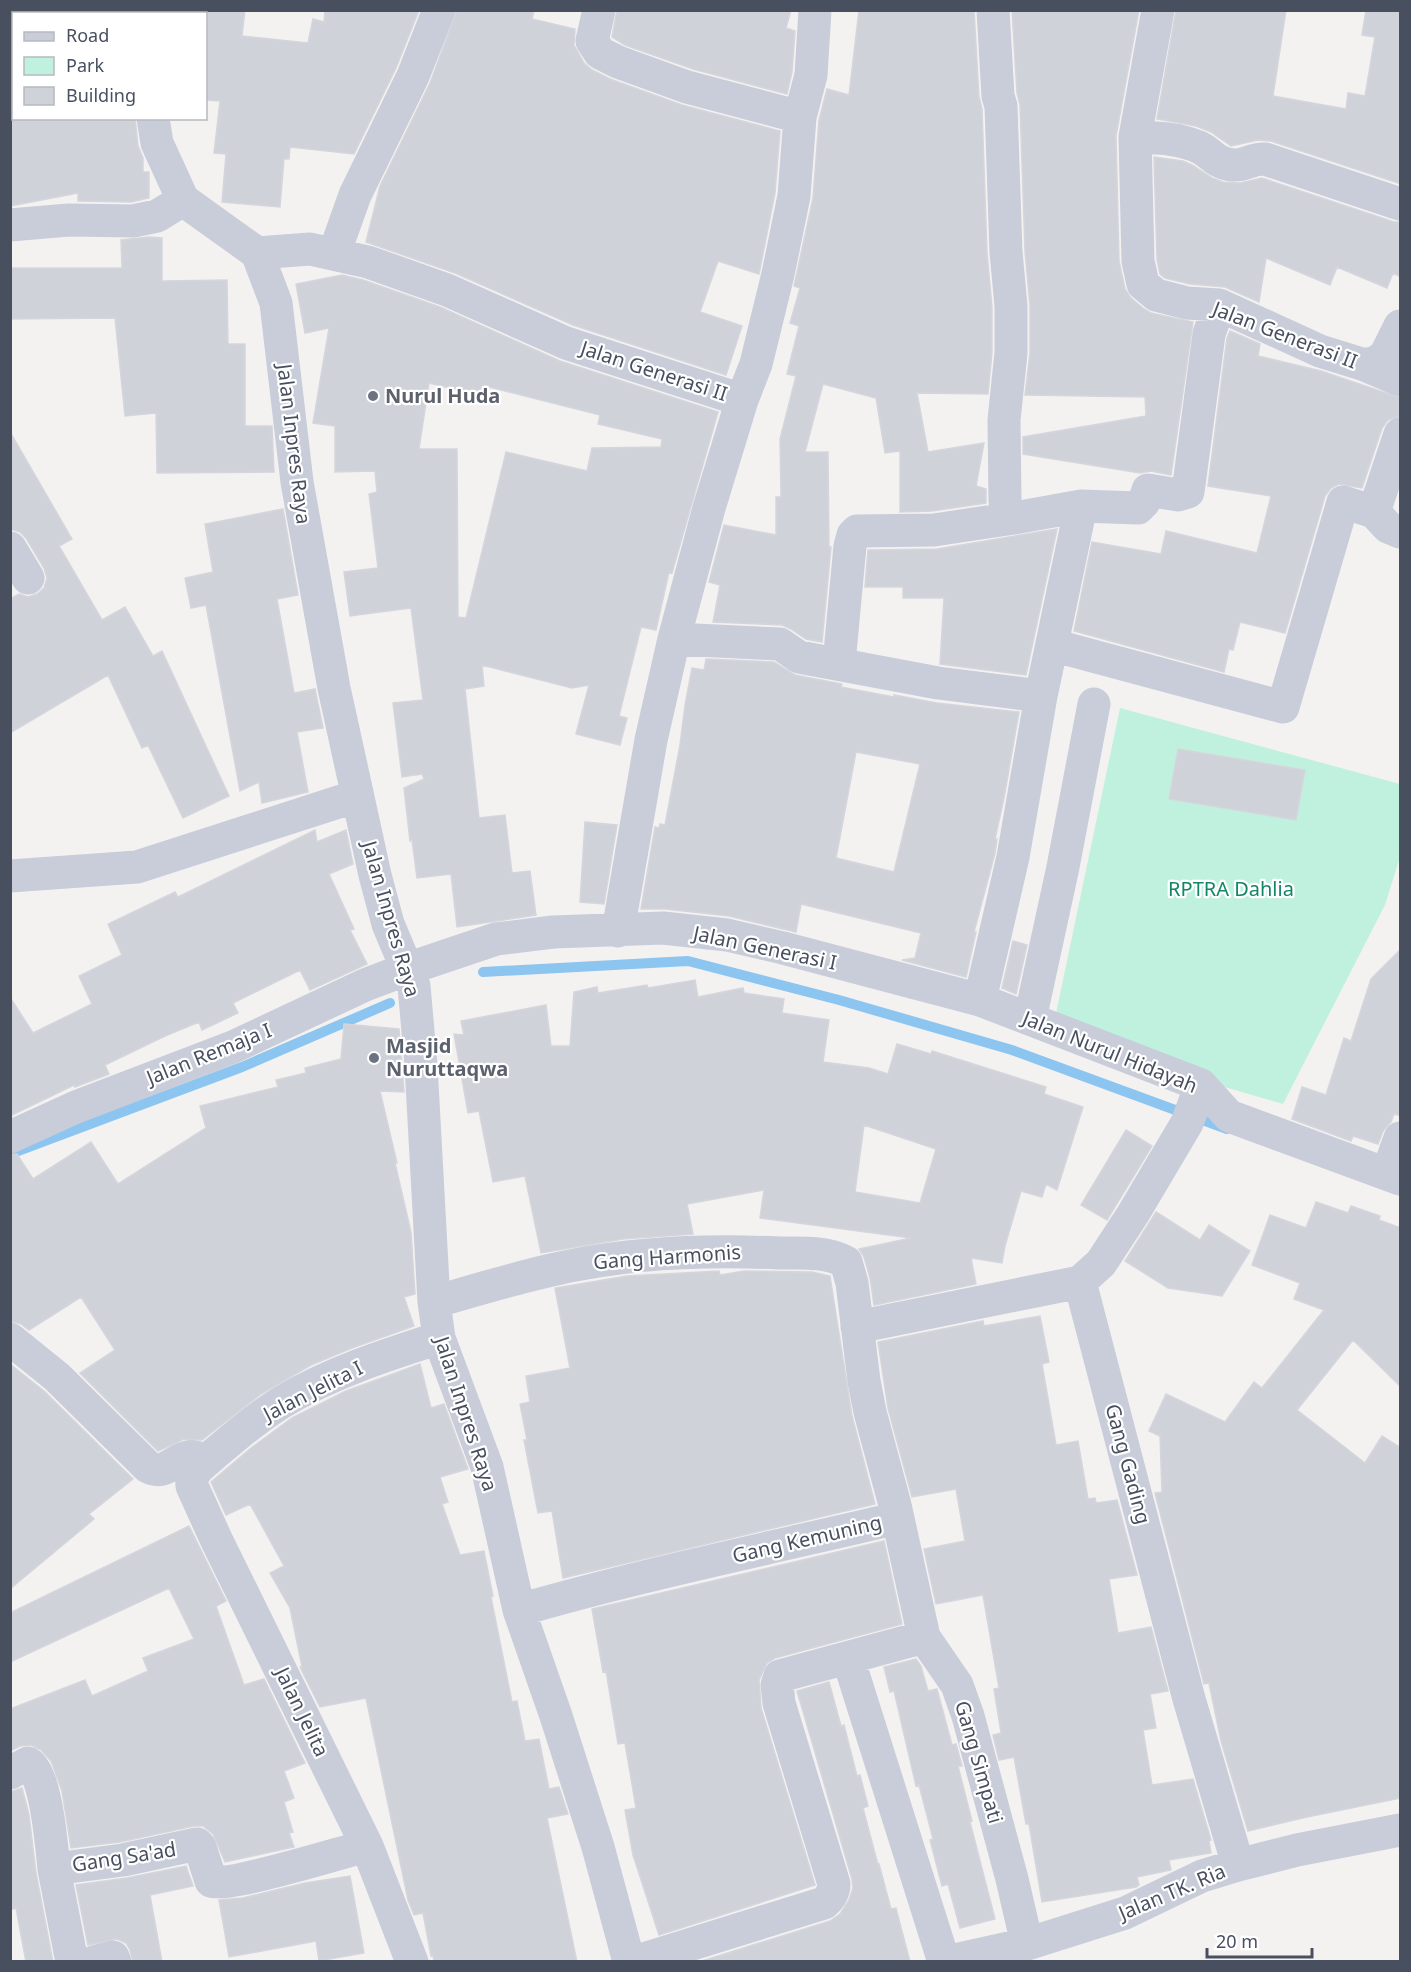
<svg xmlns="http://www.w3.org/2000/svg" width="1411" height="1972" font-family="'Noto Sans',sans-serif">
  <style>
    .green { fill: #c0f1de }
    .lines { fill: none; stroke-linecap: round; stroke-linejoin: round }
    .stream { stroke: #8cc5f0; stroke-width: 10 }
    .building { fill: #d0d2d9; stroke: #d5d6dd; stroke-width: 1.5; fill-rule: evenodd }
    .minor { stroke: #c8cdd9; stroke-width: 33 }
    .worship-dot { fill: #6b7280; stroke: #fff; stroke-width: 2 }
    .labels { text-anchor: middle; stroke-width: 4.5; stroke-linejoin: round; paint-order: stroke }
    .street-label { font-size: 20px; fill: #485060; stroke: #fff }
    .worship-label { font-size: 20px; font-weight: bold; fill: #5b616d; stroke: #fff; text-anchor: start }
    .park-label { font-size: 20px; fill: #148665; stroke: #fff }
  </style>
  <rect width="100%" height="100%" fill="#f4f2f1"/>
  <path class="green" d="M1120,708L1400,784V857L1385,905L1283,1104L1051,1037Z"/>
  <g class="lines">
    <path class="stream" d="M483,972L688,961L839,1000L1012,1050L1227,1129
      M10,1154L242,1067L390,1003"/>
  </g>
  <path class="building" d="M208,10H245L242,36L308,43L313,19L324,22L325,10H419L396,68L354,154L290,147L289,159H284L280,207L222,202L226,154L214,153L220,101L206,100V33Z
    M457,10H534L532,19L575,29L574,45L584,63L592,70L610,79L682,105L780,131L775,193L759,274L718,261L700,312L742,326L726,375L573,325L455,273L366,242L380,186L430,83Z
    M617,10H791L786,28L795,31L792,72L787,94L693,69L625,45L612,37Z
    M859,10H974L979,97L982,109L987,253L992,307V352L988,394L917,393L928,452L984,443L976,486L986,489V503L932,511L900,512V451L885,453L876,398L823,384L805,452H828L829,547H831L822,642L806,639L791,629L782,625L713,622L720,585L709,582L724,525L776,535V497H781L780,439L796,376L787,374L799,326L790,323L800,288L794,286L813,198L819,120L827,89L849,95Z
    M1012,10H1139L1116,136L1119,261L1125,289L1131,298L1144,309L1151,313L1193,322L1171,475L1151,471L1140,473L1023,454V437L1146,416L1145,397L1025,395L1030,353V306L1025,251L1020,105L1017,93Z
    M1176,10H1286L1273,96L1346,109L1348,93L1365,96L1375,37L1362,35L1366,10H1401V184L1271,141L1258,140L1231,146L1211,132L1196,126L1157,119Z
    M10,118H135L138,146L143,158V172H149V198L131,202L78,201V193L10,206Z
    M1154,157L1183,161L1192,165L1212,178L1223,182L1240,183L1262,178L1394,222H1401V277L1393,273L1387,288L1337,267L1330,285L1266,258L1259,302L1225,287L1190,284L1165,278L1160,274L1157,259Z
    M149,237L162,238V281L227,280L228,344H245V426H272L274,472L157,473L156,413L125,416L115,318L10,319V268H122L121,240Z
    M342,275L363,280L440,307L560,361L718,412L672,573L669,572L656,630L641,627L619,716L627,718L620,745L576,734L589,685L572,688L482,665L484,686L465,689L479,818L505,815L512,873L530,871L536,915L457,927L451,874L417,878L412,840L410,841L404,788L424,779L422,774L402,777L393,703L423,700L411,608L350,616L344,572L378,568L369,494L377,492L375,471L335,472V426L313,423L329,328L305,333L296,284ZM429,383L483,396L485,386L600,415L598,424L662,439L661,447L592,448L587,471L506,452L466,618L458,617L457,449H419Z
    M1230,331L1260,344L1258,356L1321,371L1401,398V416L1388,420L1382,428L1362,488L1339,484L1331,488L1325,496L1285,633L1240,622L1233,650L1229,649L1224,672L1074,631L1092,542L1161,554L1166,531L1257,553L1271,496L1208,486L1227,338Z
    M10,432L72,539L59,546L102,620L125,607L153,656L162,651L229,796L183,818L148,745L142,748L108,675L10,733V599L19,594L28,597L37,594L44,588L47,578L44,568L26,538L20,532L10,529Z
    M283,509L298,595L277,599L294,693L315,689L323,728L297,732L308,792L262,803L259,782L240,791L206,605L191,608L185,578L213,572L205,524Z
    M1057,529L1026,675L940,664L944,598H903V587H865L868,550L937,549Z
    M706,659L774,662L795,675L842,684L841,687L894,697V695L937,703L1019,712L1004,798L995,839H997L995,853L974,932H976L966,977L902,960L915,958L921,933L801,904L796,932L729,916L665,909H641L655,827L659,828L660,824L665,825L680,745L685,705L692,668L704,670ZM856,752L920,764L894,872L836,858Z
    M1178,749L1305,770L1296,820L1169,799Z
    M585,822L617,825L604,904L580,902Z
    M315,830L317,842L346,830L353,864L329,874L354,929L350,930L367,964L310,990L300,970L233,1003L238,1013L202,1030L199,1022L165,1036L105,1065L109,1074L75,1087L74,1085L10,1116V997L33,1033L92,1004L79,976L122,955L108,924L175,892L178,897Z
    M1013,941L1027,945L1016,994L1002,988Z
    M1401,949V1116L1394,1114L1391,1122L1383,1131L1378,1144L1353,1136L1351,1141L1292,1119L1302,1087L1326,1095L1344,1038L1351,1041L1371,979Z
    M695,980L698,997L743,988L744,993L784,999L782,1013L829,1020L823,1062L869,1068L888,1074L897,1044L931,1054L932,1051L1046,1087L1044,1094L1083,1107L1057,1190L1046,1184L1042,1197L1021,1191L1005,1246L1002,1263L971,1258L976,1284L874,1305L870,1278L864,1257L859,1249L911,1238L760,1218L764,1190L687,1204L693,1234L623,1239L541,1253L525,1176L493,1182L479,1111L468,1113L454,1034L464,1035L461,1021L546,1005L551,1046H570L574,992L597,987L598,993L647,985L648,988ZM864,1125L936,1149L920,1203L855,1192Z
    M344,1024L399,1029L404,1092L380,1091L397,1163H395L411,1232L415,1294L404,1297L414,1326L352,1348L311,1365L261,1394L202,1440L184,1439L158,1451L80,1373L115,1350L81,1297L29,1330L21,1324L10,1321V1155L17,1154L33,1179L91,1142L118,1184L206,1128L200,1106L278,1087L276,1080L306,1073L305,1068L341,1059Z
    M1126,1130L1152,1146L1107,1220L1081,1205Z
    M1316,1202L1348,1213L1351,1206L1380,1216L1379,1220L1401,1228V1387L1353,1340L1297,1410L1365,1463L1382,1436L1401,1448V1798L1307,1817L1248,1831L1221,1741L1209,1683L1204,1684L1155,1493L1162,1492L1160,1436L1149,1431L1166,1394L1225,1422L1254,1382L1262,1388L1324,1310L1294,1299L1300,1283L1252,1265L1270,1215L1306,1228Z
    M1156,1212L1200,1240L1209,1225L1250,1251L1222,1296L1168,1288L1125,1261Z
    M719,1271L720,1275L744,1271L812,1272L830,1276L852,1416L875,1504L563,1578L552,1511L538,1513L524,1440H527L520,1404L530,1402L526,1376L570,1368L555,1288L627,1276Z
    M1040,1316L1049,1362L1042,1364L1056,1445L1078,1441L1088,1499L1095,1498L1096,1503L1117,1500L1137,1575L1109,1579L1118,1633L1151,1627L1168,1691L1150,1694L1156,1728L1143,1730L1152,1785L1193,1779L1211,1840L1209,1841L1211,1853L1169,1860L1171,1870L1137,1877L1139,1885L1136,1887L1042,1902L1029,1824H1026L1014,1757L999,1760L993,1735L1001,1733L994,1689L999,1688L983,1595L936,1604L924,1549L965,1541L956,1489L912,1497L888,1408L878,1342L983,1321L984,1326Z
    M10,1364L44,1391L133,1479L89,1514L94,1519L10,1589Z
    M420,1364L431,1408L444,1404L468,1469L440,1477L448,1502L442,1504L460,1555L484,1551L493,1596L491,1597L512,1702L517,1701L525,1741L539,1739L549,1789L559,1787L568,1814L547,1818L577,1962H434L433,1955L431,1956L423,1913L414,1915L408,1900L366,1698L320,1707L300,1667H302L290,1608L270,1573L284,1566L250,1504L226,1515L211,1482L251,1448L292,1418L346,1391Z
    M189,1526L226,1601L216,1606L244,1685L264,1679L305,1763L284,1771L294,1798L284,1802L293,1832L289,1833L294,1847L225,1862L213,1834L203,1826H194L120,1842L71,1848L62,1791L51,1761L41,1750L31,1745L20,1746L10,1751V1709L85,1680L92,1696L148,1671L143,1658L194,1639L169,1588L10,1662V1613Z
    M884,1541L902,1624L775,1658L767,1663L759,1680L761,1708L815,1885L659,1935L633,1855L625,1810L636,1808L625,1743L618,1744L606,1671L603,1672L592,1609Z
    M916,1659L921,1666L928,1691L937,1689L952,1745L956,1744L962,1766H958L960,1774L972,1821L970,1822L995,1919L960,1928L948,1884L942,1886L930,1840L933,1839L919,1785L916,1786L894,1691L890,1692L884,1667Z
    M829,1682L841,1726L844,1725L857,1776L860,1775L868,1806L863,1808L878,1865L879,1864L891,1909L896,1908L910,1962H699L830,1921L840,1914L849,1900L853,1888L852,1879L797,1691Z
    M22,1788L29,1815L36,1873L53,1962H26L16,1908L10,1910V1792Z
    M186,1866L193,1886L150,1895L162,1962H133L130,1950L126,1943L117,1939L88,1945L76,1885L127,1878Z
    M350,1876L364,1953L319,1961L316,1941L229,1957L219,1900L243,1898L305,1883Z"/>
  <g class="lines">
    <path class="minor" d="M599,10L592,41L600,53L618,62L687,87L800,117
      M993,10L998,96L1001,106L1006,252L1011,306V353L1004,420L1005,500L1006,511L1014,518L1081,506L1138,508L1144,502L1148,490L1178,495L1188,492L1209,334L1219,305
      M1158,10L1135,137L1138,261L1143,284L1156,295L1187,303L1219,305L1320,351L1365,365L1376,362L1385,356L1400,326
      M161,14L162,10
      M10,30H14
      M153,118L157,143L183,200L257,253L276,303L297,482L334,688L375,875L388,924L414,986L421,1065L434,1302L439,1338L487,1467L519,1610L556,1716L598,1847L629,1962
      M1135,137C1155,138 1178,138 1196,146C1211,151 1213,163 1233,165C1244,166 1253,158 1265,159L1400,204
      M10,225L69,220L133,221L157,216L183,200
      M257,253L310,249L368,262L447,290L566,343L742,400
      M334,254L355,195L413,76L439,10
      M1365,365L1400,380
      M1374,512L1388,527L1400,532
      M10,548L28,578
      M674,639L780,644L799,657L938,683L1041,696
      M1052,645L1283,707L1343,502L1374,512L1400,434
      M839,663L850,546L853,535L857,531L934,530L1014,518
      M10,876L137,867L357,796
      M618,931L651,740L674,639L709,508L742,400L756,364L778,274L794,196L800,117L811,75L815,10
      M980,1000L1013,857L1041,696L1081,506
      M1030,1019L1063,867L1094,704
      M10,1137L76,1107L233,1047L365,985L407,969L496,939L553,932L663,928L727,935L783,948L980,1000L1201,1085L1229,1116L1400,1179
      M1387,1174L1400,1138
      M1080,1282L1189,1699L1238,1865
      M434,1302C480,1289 527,1274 575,1265C641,1252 712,1250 779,1253C800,1253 827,1251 846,1262L852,1283L864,1381L870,1412L895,1505L924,1637L957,1685L968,1716L1012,1879L1027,1944
      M857,1327L1080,1282L1101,1263L1133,1214L1187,1123L1201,1085
      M10,1339L57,1377L148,1467C165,1476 173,1460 188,1457C194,1455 200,1459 206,1461
      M519,1610C644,1574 771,1548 898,1518
      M848,1658L944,1962
      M10,1773L28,1763C46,1772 52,1848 54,1869L123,1860L197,1844L200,1847L211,1881C229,1888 342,1852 367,1846
      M54,1869L72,1962
      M94,1962L113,1957L115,1962
      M412,1962L367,1846L216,1539L192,1486C191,1478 194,1473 199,1467C226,1444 252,1421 282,1402C330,1373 386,1355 439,1338
      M634,1962L824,1903C830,1898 834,1892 834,1884L779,1703L777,1685L780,1676L924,1637
      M945,1962L1027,1944L1125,1913L1202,1876L1238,1865L1297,1850L1400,1830"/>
  </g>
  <g class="worship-dot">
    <circle cx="373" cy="396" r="6"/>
    <circle cx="374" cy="1058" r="6"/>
  </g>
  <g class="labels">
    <g class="street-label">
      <text transform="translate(1285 335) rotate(21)" y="7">Jalan Generasi II</text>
      <text transform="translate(654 371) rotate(18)" y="7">Jalan Generasi II</text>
      <text transform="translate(294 444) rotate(83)" y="7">Jalan Inpres Raya</text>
      <text transform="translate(391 919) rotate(74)" y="7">Jalan Inpres Raya</text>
      <text transform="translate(765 948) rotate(12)" y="7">Jalan Generasi I</text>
      <text transform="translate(1110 1052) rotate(22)" y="7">Jalan Nurul Hidayah</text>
      <text transform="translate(209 1054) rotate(-22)" y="7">Jalan Remaja I</text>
      <text transform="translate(667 1257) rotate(-4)" y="7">Gang Harmonis</text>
      <text transform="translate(313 1391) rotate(-27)" y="7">Jalan Jelita I</text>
      <text transform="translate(466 1414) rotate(72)" y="7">Jalan Inpres Raya</text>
      <text transform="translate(1128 1464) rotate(75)" y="7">Gang Gading</text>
      <text transform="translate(807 1539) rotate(-13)" y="7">Gang Kemuning</text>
      <text transform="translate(302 1712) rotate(64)" y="7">Jalan Jelita</text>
      <text transform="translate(979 1762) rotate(74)" y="7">Gang Simpati</text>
      <text transform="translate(124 1857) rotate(-9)" y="7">Gang Sa'ad</text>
      <text transform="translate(1172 1892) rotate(-23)" y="7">Jalan TK. Ria</text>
    </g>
    <g class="worship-label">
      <text x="385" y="403">Nurul Huda</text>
      <text x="386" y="1053">Masjid<tspan x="386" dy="23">Nuruttaqwa</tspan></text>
    </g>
    <g class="park-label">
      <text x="1231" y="896">RPTRA Dahlia</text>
    </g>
  </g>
  <rect width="1411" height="1972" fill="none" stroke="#485060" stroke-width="24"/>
  <rect x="12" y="12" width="195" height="108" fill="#ffffff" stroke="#b6b9bf" stroke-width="1.5"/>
  <rect x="24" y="32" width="30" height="9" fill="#c8cdd9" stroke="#b6b9bf" stroke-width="1.5"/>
  <text x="66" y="42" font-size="18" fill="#485060">Road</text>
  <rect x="24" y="57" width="30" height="18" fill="#c0f1de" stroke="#b6b9bf" stroke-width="1.5"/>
  <text x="66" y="72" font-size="18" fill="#485060">Park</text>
  <rect x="24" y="87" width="30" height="18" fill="#d0d2d9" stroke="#b6b9bf" stroke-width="1.5"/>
  <text x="66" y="102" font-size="18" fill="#485060">Building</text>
  <path d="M1207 1948v9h105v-9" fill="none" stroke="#485060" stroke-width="3"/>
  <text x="1216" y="1948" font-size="18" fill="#485060" stroke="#ffffff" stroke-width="4.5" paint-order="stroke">20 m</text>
</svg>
